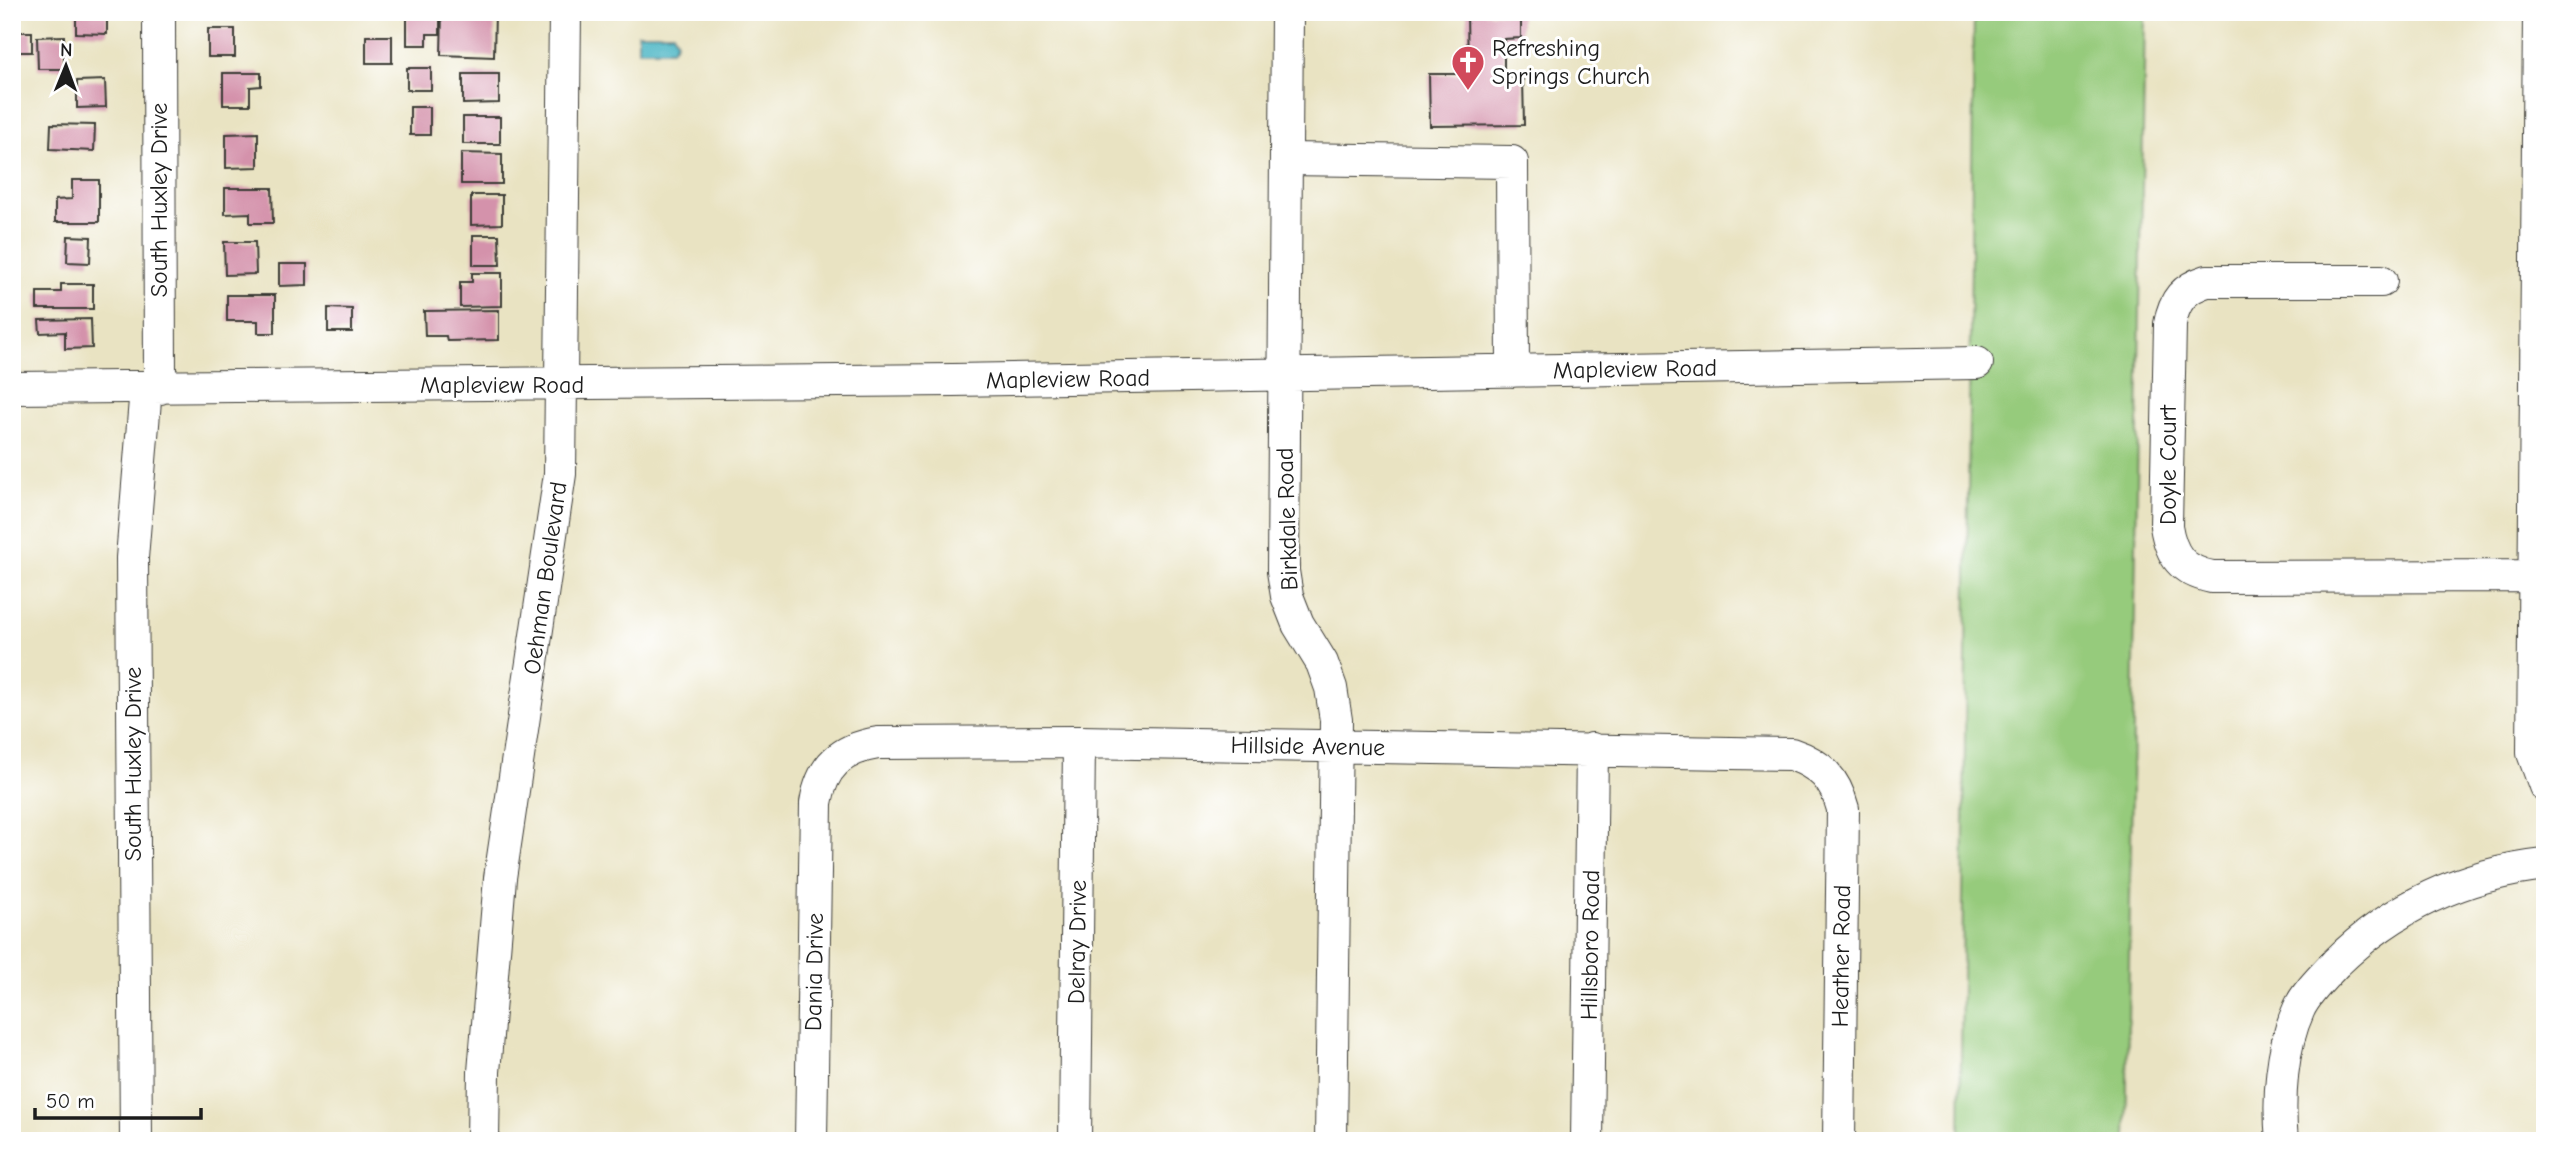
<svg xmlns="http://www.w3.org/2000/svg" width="2557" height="1153" font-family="'Comic Neue',sans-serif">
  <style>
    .green { fill: #96cb7c; stroke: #59744c; stroke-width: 2 }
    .water { fill: #48b5c4; stroke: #326870; stroke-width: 2 }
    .building { fill: #d492ab }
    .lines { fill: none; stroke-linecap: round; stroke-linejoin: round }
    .minor-casing { stroke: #3b3a35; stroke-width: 34 }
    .minor { stroke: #fff; stroke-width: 32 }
    .labels { text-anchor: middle; stroke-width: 6; stroke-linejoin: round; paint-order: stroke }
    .poi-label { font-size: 24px; fill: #1c1c1c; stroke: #fff; text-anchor: start }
    .street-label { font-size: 24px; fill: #1c1c1c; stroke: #fff }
  </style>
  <rect width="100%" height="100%" fill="#fff"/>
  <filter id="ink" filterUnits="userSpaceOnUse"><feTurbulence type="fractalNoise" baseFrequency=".0143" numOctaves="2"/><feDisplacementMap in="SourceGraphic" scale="14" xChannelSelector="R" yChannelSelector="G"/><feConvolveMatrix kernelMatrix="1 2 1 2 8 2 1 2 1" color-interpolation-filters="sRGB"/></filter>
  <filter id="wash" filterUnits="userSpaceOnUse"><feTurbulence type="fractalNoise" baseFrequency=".00686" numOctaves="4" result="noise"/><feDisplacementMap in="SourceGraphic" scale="28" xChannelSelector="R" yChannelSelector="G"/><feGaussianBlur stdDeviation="1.57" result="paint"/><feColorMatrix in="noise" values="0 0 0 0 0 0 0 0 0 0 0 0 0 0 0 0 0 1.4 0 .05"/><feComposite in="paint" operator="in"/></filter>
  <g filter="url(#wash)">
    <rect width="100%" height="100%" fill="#e9e3c2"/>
    <path class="green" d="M1974,12H2145L2126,1141H1960Z"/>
    <path class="water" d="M638,33H673L677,42L672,50H638Z"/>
    <g id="blocks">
      <path class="building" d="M76,12H107V34L76,33Z
        M407,12H440V34H427V45H407Z
        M442,12H495L494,57L441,55Z
        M1467,12L1521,14V38L1504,39V77L1523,78L1524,125L1430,126L1429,74H1459V69L1468,70Z
        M208,29H235V57H208Z
        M12,32H32V52H12Z
        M64,36V69H38L37,37Z
        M366,36H392V63H366Z
        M407,68H431V90H407Z
        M223,73H261V86L250,87V105H223Z
        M463,74H499V103L463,104Z
        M105,80L106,107L77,108V81Z
        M410,107H430V135H410Z
        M463,117H500V144H463Z
        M51,124L95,125L94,151L50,149Z
        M258,133V167L226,168V134Z
        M461,153L502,154V184H461Z
        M72,180H99V222H55V200L72,199Z
        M225,188H272L273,223H250V213L225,214Z
        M471,195H502V224L471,225Z
        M473,235H499L500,265H473Z
        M68,236L91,237L90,263L67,262Z
        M224,242H255L256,274L225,275Z
        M279,264H307V285L279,286Z
        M472,273H502V306L460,307V282H472Z
        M61,284H93V309H37V292H61Z
        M227,295H275V333H258V321H227Z
        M328,308L352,309V332H328Z
        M499,310V340L447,341L446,336H425L424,311Z
        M91,319L92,348L65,349V332L40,333L39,320Z"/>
    </g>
  </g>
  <g filter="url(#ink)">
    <use href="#blocks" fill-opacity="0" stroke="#3b3a35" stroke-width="2"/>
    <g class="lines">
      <defs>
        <path id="minor" d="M159,12L160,388
          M1287,12L1283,571L1287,596L1298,624L1322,663L1331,688L1336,720L1331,1141
          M2539,12L2533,753L2545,786
          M1286,159L1512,162L1513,371
          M2381,281H2207C2184,288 2174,300 2170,324L2166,526C2171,556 2182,571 2212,577L2536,576
          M12,388L953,380L1977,363
          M136,1141L132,558L146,388
          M483,1141L484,1072L500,878L560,474L565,12
          M811,1141L816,803C822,766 841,749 878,743L1079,742L1791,754C1821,764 1835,779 1843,809L1839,1141
          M1075,1141L1079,742
          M1587,1141L1592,749
          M2282,1141C2278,1099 2281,1048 2299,1009C2306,993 2324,976 2336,963C2394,906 2464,874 2545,865"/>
      </defs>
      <use href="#minor" class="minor-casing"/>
      <use href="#minor" class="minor"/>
    </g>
  </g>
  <defs>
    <symbol id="church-pin" viewBox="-11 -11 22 30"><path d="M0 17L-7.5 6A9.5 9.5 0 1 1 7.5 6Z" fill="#d1495b" stroke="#fff"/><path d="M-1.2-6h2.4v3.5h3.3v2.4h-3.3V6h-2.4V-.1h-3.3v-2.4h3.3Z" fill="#fff"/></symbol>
  </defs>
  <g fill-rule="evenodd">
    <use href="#church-pin" x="1449" y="43" width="38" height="52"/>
  </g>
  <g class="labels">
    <g class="poi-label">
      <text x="1492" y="56">Refreshing<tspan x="1492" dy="28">Springs Church</tspan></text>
    </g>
    <g class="street-label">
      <text transform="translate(159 200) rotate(-90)" y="8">South Huxley Drive</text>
      <text transform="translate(1635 369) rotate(-1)" y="8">Mapleview Road</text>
      <text transform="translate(1068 379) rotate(-1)" y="8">Mapleview Road</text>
      <text x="502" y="393">Mapleview Road</text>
      <text transform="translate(2168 465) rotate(-90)" y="8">Doyle Court</text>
      <text transform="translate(1287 519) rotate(-92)" y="8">Birkdale Road</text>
      <text transform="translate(545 578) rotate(-82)" y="8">Oehman Boulevard</text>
      <text transform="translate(1308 746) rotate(1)" y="8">Hillside Avenue</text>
      <text transform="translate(133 764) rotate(-90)" y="8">South Huxley Drive</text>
      <text transform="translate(1077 942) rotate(-89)" y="8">Delray Drive</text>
      <text transform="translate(1590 945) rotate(-89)" y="8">Hillsboro Road</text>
      <text transform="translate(1841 956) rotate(-89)" y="8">Heather Road</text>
      <text transform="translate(814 972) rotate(-89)" y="8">Dania Drive</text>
    </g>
  </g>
  <rect width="2557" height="1153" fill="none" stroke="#fff" stroke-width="42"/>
  <g transform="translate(66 66) rotate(1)" stroke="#ffffff" stroke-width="5" paint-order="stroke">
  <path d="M0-5L12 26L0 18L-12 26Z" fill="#1c1c1c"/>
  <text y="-10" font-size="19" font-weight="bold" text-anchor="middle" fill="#1c1c1c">N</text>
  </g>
  <path d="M35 1108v10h166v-10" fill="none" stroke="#1c1c1c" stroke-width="3.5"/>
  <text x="46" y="1108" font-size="21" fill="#1c1c1c" stroke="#ffffff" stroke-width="5" paint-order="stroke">50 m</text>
</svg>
